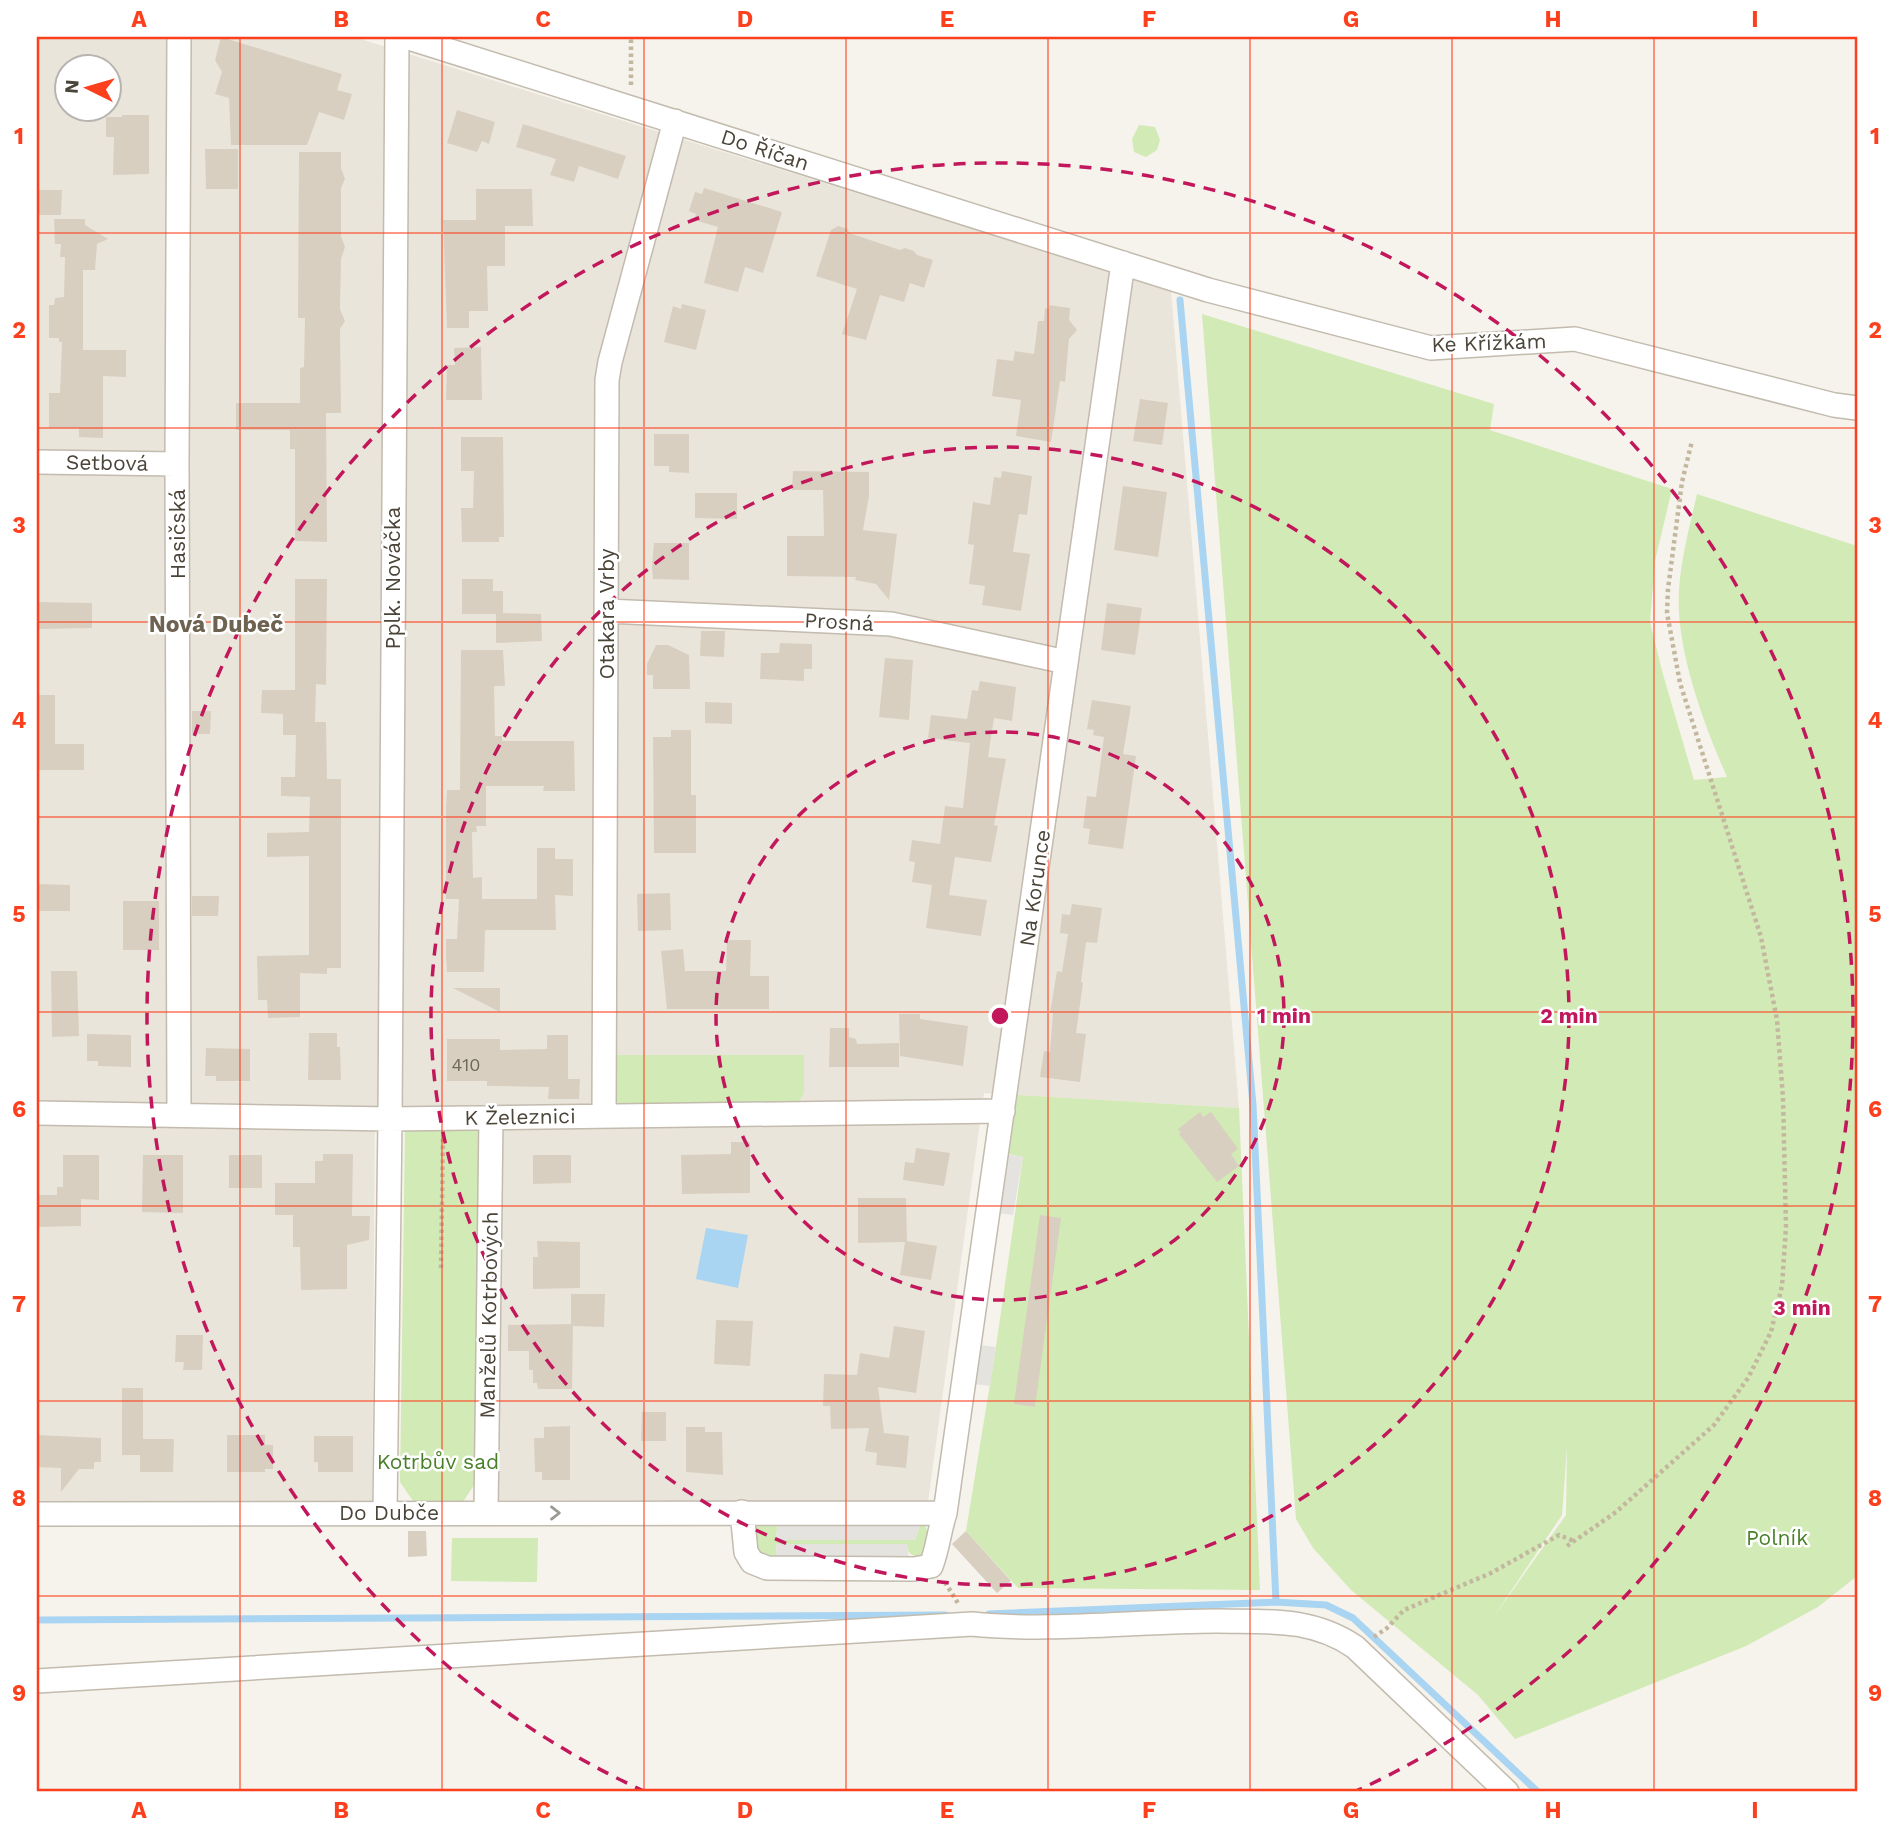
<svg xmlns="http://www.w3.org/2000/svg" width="1894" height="1829" font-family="'Work Sans',sans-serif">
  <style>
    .residential { fill: #eae5da; fill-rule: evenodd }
    .green { fill: #d2eab5; fill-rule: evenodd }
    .parking { fill: #e5e3e0 }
    .water { fill: #a9d4f2 }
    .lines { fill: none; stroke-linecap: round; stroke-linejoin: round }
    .stream { stroke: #a9d4f2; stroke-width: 7 }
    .building { fill: #d8cfc1 }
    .minor-casing { stroke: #c2bbae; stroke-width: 26 }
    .path { stroke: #c4b79f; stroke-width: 4.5; stroke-dasharray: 3.5 3.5; stroke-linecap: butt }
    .minor { stroke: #fff; stroke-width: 23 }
    .oneway { stroke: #9c9892 }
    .grid { fill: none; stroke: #fc3f1d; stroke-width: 2; stroke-opacity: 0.55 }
    .ring { fill: none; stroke: #c2185b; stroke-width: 3.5; stroke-dasharray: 12 9 }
    .labels { text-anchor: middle; stroke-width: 5; stroke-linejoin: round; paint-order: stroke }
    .number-label { font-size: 18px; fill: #6e675b }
    .street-label { font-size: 21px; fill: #4b4439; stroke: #fff }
    .park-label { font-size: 21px; fill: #4a7f2a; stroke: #fff }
    .neighbourhood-label { font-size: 23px; font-weight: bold; fill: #6e6250; stroke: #fff }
    .centre { fill: #c2185b; stroke: #fff; stroke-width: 3.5 }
    .ring-label { font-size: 21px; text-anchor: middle; font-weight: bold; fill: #c2185b; stroke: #fff; stroke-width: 5; stroke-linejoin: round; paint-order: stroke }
    .neatline { fill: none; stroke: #fc3f1d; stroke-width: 2.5 }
    .grid-label { font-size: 23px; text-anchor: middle; font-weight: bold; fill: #fc3f1d }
  </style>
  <rect width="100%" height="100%" fill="#f6f3ec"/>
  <path class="residential" d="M37,37H354L1171,291L1239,1108L984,1093L928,1502L498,1500L499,1116L375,1110L372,1502H37ZM66,66H108V108H66Z"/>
  <path class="green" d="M1139,125L1155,127L1160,140L1157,150L1146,157L1134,152L1132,139Z
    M1202,314L1494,404L1490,430L1672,489L1655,561L1650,622L1662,671L1694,780L1727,777C1704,725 1675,647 1679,590C1681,558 1690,525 1697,494L1857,546V1576L1818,1607L1746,1646L1515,1739L1478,1695L1351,1590L1313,1548L1296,1519ZM1567,1447L1566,1515L1493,1618L1562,1515Z
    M613,1055H804V1093L798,1103H619L615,1101Z
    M1017,1095L1239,1108L1260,1590L1018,1588L966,1531L996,1347L1023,1157L1008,1154Z
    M405,1128L479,1129L476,1482L463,1502L413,1501L400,1482Z
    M778,1519L776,1540H915L922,1519C930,1535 931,1543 922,1557C914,1557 907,1554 907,1545L776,1544L777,1562L756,1554L754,1528L757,1524Z
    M452,1538H538L537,1582L451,1581Z"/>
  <path class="parking" d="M1006,1154L1023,1157L1013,1215L998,1213Z
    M980,1345L996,1347L990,1386L974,1384Z
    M778,1519H922L915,1540H776Z
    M776,1544H907L910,1565L777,1562Z"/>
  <path class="water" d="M706,1228L748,1235L738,1288L696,1279Z"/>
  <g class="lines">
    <path class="stream" d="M1180,300L1253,1105L1276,1602
      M989,1614L1276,1602L1326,1605L1353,1618L1538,1792
      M37,1620L945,1615"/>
  </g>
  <path class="building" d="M221,37L342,74L337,90L352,94L344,120L319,112L307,145H231L229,98L215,94L222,72L215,60Z
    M457,110L495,122L489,144L482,141L477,152L447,143Z
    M122,115H149V174L113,175L114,137H106V117H122Z
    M523,124L626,156L618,179L579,166L574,182L550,175L556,159L516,147Z
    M205,149H238V189H206Z
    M299,152H341V168L345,179L341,188V236L345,247L341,259L340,309L345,321L340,329L341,413H326L327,542L295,541V449H290V430H236V403H300V368L304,367L305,318H298Z
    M704,188L782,212L763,273L745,267L738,292L704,283L718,227L694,220L696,214L689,211L695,192L702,194Z
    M476,189H532L533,226H505V266H487L488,311H469V328H447L443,220H476Z
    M37,190H62L61,215H37Z
    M54,219H85V225L108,239L97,244L95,270H83V350H126V377L103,376V438L79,437V428H49V393H60L62,342H59V338H49V305H54L55,298L64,297L65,257H60L61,244H55Z
    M838,226L848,229L849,233L900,250L905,248L914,251L917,255L933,260L924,288L910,283L904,302L880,295L866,340L842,334L857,289L816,276L831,230Z
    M682,304L706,310L696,350L664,342L673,306L681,309Z
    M1049,305L1070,308L1069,320L1077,330L1069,339L1065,382L1060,381L1051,442L1016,436L1021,400L992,396L997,359L1013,361L1015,351L1034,354L1038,321H1044L1045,308L1049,309Z
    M481,347L482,400H446L447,365H455L454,348Z
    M1140,399L1168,403L1162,445L1133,441Z
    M654,434H689V473L669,472V466H654Z
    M461,437H503L504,537H499V542H462L461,508H473L474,471H461Z
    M793,471L869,472V496L863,530L897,534L889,600L876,584L855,580L856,577L787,576V536H824L823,490H792Z
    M1002,471L1032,476L1027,515L1019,514L1013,552L1030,554L1021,611L982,605L985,586L969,584L974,545L968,544L973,502L990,505L994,477L1001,478Z
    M1123,486L1167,492L1158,557L1114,550Z
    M695,493H737V519L695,518Z
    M654,543H689V580L653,579L652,566Z
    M295,579H327L326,685L316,684L315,722H326L327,779H341V968H327V974L300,973V1017L268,1018L267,1000H258L257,956L309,955V856L267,857V833L309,832L310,797L281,796V777H295L296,735H283V714L261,713L262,690H295Z
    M462,579H493V591H503V613L541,614L542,641L496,643V614H462Z
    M37,602L92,603V628L37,629Z
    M1107,603L1142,608L1135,655L1101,650Z
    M701,631H725L724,657L700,656Z
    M780,643L812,644V669H804V681L760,679L761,653H779Z
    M656,645H668L689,655L690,689H653V675H647V664Z
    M461,650H503L505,686H494L495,736H502V741H574L575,791H543L544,786H486V826H476L477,832H472L473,878L482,877V899H537V848H555V859H573V896L555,895L556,930H485L484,972H447L446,957V939H457L459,899H446V806L447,790H460Z
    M885,658L913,660L909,720L879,717Z
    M980,681L1016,687L1012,721L994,718L988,757L1006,759L994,825L998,826L991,862L955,857L949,895L987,900L981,936L926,928L932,885L912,882L915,862L909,861L912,840L940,844L945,806L963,808L970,743L928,738L931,715L967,719L972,690L978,691Z
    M37,695H55V744H84V770H37Z
    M1092,700L1131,706L1123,754L1136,756L1123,849L1088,844L1090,829L1083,828L1087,796L1096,797L1104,737L1093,735L1094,730L1087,729Z
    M705,702L732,703V724L705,723Z
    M192,711H211L210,734H192Z
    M671,730H691V795H696V853H654L653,737H671Z
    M37,884L70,885V911H37Z
    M670,893L671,930L638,931L637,894Z
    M192,896H219L218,916H192Z
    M123,901H159V950H123Z
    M1072,904L1102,908L1097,943L1086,942L1081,982L1083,983L1076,1033L1086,1034L1080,1082L1040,1077L1044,1051L1050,1052L1053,1013H1050L1057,971L1062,972L1068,934L1060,933L1062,914L1070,915Z
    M727,940H751L750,976H769V1009H667L661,951L683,949L685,971H726Z
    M51,971H77L79,1036L52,1037Z
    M453,988H500V1012Z
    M899,1014H920V1019L968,1026L963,1066L900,1056Z
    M830,1028H849V1037L856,1039L857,1044L899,1043V1067H829Z
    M309,1033H337V1047H340L341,1080H308Z
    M87,1034L131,1035V1067L98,1066V1061H87Z
    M547,1035H568V1079H580L579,1099H548L549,1087L487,1086V1081H447V1039H500V1050L547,1049Z
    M206,1048L250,1049V1081H216V1076H205Z
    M1200,1112L1203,1117L1211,1112L1238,1149L1231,1154L1239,1166L1217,1182L1179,1134L1181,1133L1178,1129Z
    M731,1142H750V1193L682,1194L681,1155L731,1154Z
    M916,1148L950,1153L944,1186L903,1180L905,1162L914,1163Z
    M323,1154H353L352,1216H370L369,1240L347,1245V1289L301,1290L300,1247H293V1215H275V1183H315V1161H323Z
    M63,1155H99V1200L81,1199V1226L37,1227V1195H57V1187H63Z
    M143,1155H183V1213L142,1212Z
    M229,1155H262V1188H229Z
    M533,1155H571V1183L533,1184Z
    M858,1198H906L907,1241L937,1246L931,1280L900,1275L905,1242L858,1243Z
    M1040,1215L1061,1218L1035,1407L1014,1404Z
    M537,1241L580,1242V1288L533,1289V1257H538Z
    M571,1294H605L604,1327L573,1326L572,1389H538L537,1383H533V1370H529V1351H508V1325L571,1324Z
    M716,1320L753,1321L750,1366L714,1364Z
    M894,1326L925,1331L916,1393L878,1387L884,1433L909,1436L906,1468L876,1465L877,1453L865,1451L869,1428L831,1429L830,1406H823L824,1374L857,1375L860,1353L889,1358Z
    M176,1335H203L202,1370H183L184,1362H175Z
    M122,1388H143V1439H174L173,1472H140V1455H122Z
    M642,1412H666V1441H641Z
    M570,1426V1480H542V1472H535L534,1438H544V1427Z
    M686,1427H705V1432H722L723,1475L686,1472Z
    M37,1435L101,1438V1462H94V1469H79L61,1492V1468L37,1467Z
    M227,1435H265V1445H273V1469H265V1472H227Z
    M314,1436H353V1472H318V1462H314Z
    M408,1531H426L427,1556L408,1557Z
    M966,1531L1011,1581L997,1593L952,1544Z"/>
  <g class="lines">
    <defs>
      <path id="minor" d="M406,37L1208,290L1431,348L1575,339L1834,405L1857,408
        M37,462L177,464
        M607,611L891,624L1066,662
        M37,1113L390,1119L1003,1111
        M179,1114L177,464L179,37
        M604,1115L607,380L610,362L675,121
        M742,1512L746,1552L752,1562L767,1568L914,1569L931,1566C938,1548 939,1531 945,1513L1123,263
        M385,1513L390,1119L397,37
        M486,1513L491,1117
        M37,1514L945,1513
        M37,1681L972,1624C1052,1632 1136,1621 1217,1621C1267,1622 1311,1617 1355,1647L1507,1792"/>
    </defs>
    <use href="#minor" class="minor-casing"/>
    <path class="path" d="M631,85V37
      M441,1268L443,1139
      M1567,1546L1616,1512L1714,1425L1748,1378L1771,1332L1782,1286L1786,1227L1783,1098L1777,1020L1761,937L1680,683L1667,613L1668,589L1682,482L1692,441
      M945,1582L959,1605
      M1374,1637L1387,1628L1404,1610L1491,1573L1559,1535L1574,1541"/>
    <use href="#minor" class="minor"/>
  </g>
  <defs><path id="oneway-chevron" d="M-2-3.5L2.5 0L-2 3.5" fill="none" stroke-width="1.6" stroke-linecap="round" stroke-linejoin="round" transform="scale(1.75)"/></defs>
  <use class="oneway" href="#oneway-chevron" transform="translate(555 1513)"/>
  <path class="grid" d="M240,37V1792M442,37V1792M644,37V1792M846,37V1792M1048,37V1792M1250,37V1792M1452,37V1792M1654,37V1792M37,233H1857M37,428H1857M37,622H1857M37,817H1857M37,1012H1857M37,1206H1857M37,1401H1857M37,1596H1857"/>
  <g class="ring">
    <circle cx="1000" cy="1016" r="284"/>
    <circle cx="1000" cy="1016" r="569"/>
    <path d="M646 1792A853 853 0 1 1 1354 1792"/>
  </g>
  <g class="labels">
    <g class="number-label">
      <text x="466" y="1071">410</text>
    </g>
    <g class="street-label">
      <text transform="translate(765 150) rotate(18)" y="7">Do Říčan</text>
      <text transform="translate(1489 343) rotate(-2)" y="7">Ke Křížkám</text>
      <text transform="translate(107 463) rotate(1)" y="7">Setbová</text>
      <text transform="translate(178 534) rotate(-90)" y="7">Hasičská</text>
      <text transform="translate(393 578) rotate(-90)" y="7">Pplk. Nováčka</text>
      <text transform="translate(607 614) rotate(-90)" y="7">Otakara Vrby</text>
      <text transform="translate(839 622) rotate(3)" y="7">Prosná</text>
      <text transform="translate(1035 888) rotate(-82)" y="7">Na Korunce</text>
      <text transform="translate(520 1117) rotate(-1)" y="7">K Železnici</text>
      <text transform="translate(489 1315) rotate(-89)" y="7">Manželů Kotrbových</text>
      <text x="389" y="1520">Do Dubče</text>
    </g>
    <g class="park-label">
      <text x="438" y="1469">Kotrbův sad</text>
      <text x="1777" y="1545">Polník</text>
    </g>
    <g class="neighbourhood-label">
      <text x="216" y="632">Nová Dubeč</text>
    </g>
  </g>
  <circle cx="1000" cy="1016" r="10" class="centre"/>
  <g class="ring-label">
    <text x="1284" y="1023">1 min</text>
    <text x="1569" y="1023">2 min</text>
    <text x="1802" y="1315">3 min</text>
  </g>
  <rect width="1894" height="1829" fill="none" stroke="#ffffff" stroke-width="77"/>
  <g transform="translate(88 88) rotate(275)"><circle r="33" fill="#ffffff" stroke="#b7b4b0" stroke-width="2"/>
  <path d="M0-5L12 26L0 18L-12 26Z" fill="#fc3f1d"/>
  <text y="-10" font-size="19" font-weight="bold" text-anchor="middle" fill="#4b4439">N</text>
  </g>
  <rect x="38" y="38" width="1818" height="1752" class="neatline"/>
  <g class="grid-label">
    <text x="139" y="27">A</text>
    <text x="341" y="27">B</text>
    <text x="543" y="27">C</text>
    <text x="745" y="27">D</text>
    <text x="947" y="27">E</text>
    <text x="1149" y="27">F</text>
    <text x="1351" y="27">G</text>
    <text x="1553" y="27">H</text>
    <text x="1755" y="27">I</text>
    <text x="19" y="144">1</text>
    <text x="1875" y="144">1</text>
    <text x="19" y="338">2</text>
    <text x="1875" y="338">2</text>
    <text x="19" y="533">3</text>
    <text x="1875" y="533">3</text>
    <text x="19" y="728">4</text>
    <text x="1875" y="728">4</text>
    <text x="19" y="922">5</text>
    <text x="1875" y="922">5</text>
    <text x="19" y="1117">6</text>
    <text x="1875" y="1117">6</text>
    <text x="19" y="1312">7</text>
    <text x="1875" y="1312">7</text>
    <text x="19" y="1506">8</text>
    <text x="1875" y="1506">8</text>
    <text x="19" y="1701">9</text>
    <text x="1875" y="1701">9</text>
    <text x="139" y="1818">A</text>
    <text x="341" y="1818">B</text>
    <text x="543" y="1818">C</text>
    <text x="745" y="1818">D</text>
    <text x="947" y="1818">E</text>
    <text x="1149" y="1818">F</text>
    <text x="1351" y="1818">G</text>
    <text x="1553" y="1818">H</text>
    <text x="1755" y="1818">I</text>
  </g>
</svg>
